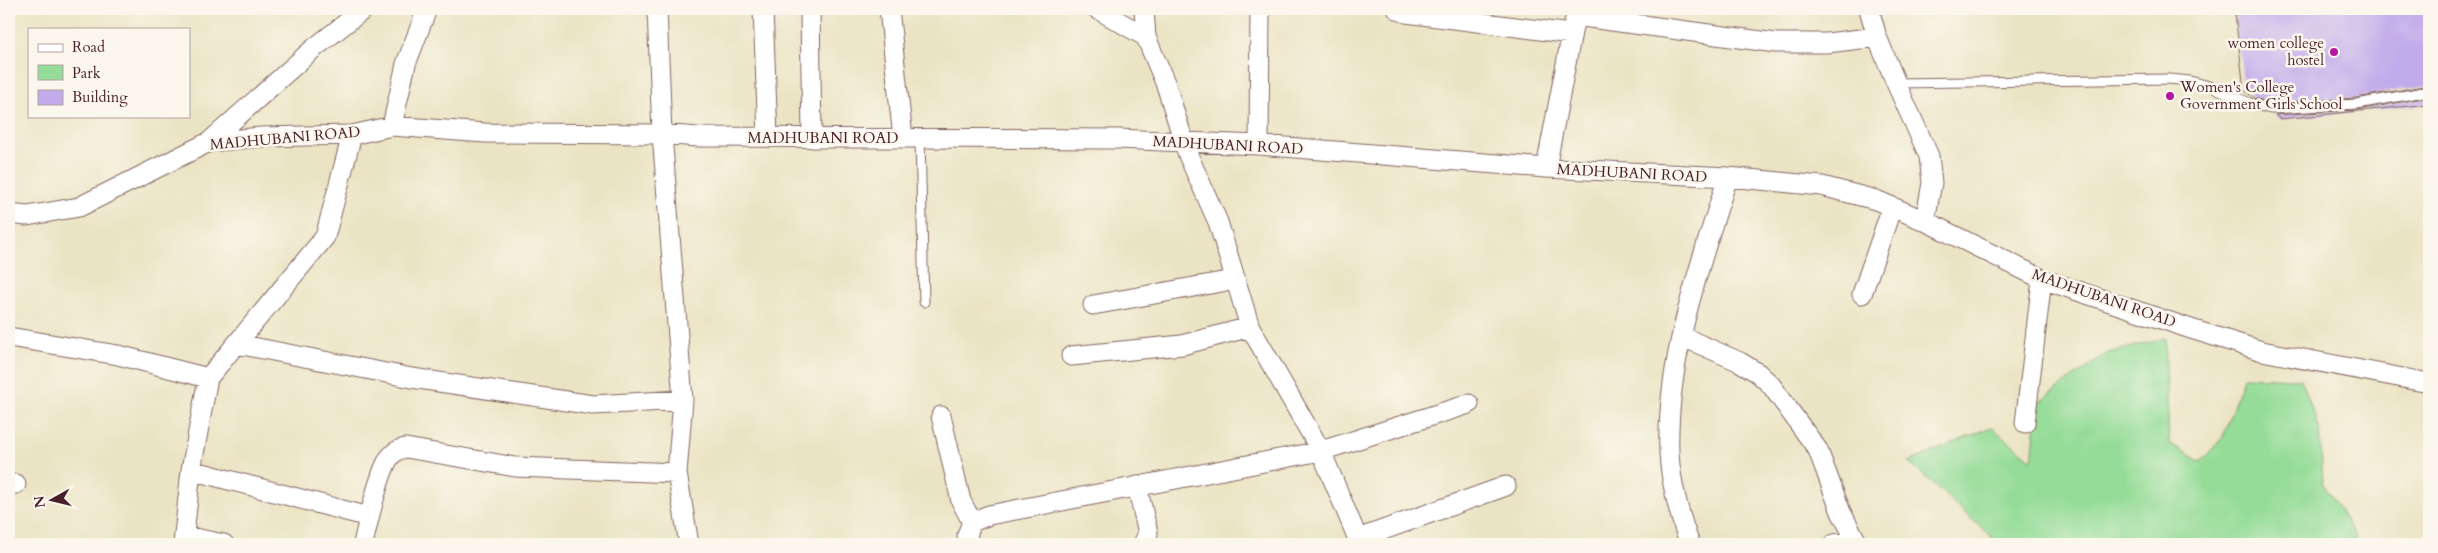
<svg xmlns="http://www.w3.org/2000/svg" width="2438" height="553" font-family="Cardo,serif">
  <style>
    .green { fill: #94dc97; stroke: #6f7e61 }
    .building { fill: #c2abeb }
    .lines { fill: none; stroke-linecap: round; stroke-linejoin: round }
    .lane-casing { stroke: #826461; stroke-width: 11 }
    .street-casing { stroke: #826461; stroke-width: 21 }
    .lane { stroke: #fff; stroke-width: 9 }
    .street { stroke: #fff; stroke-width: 19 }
    .poi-dot { fill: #b5179e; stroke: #fbf7ec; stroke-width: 2 }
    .labels { text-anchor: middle; stroke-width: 5; stroke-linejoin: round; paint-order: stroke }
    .poi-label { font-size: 15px; fill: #4a1f2b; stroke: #fbf7ec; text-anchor: end }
    .street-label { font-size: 15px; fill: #4a1f2b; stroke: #fbf7ec }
  </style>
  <rect width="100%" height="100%" fill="#fbf7ec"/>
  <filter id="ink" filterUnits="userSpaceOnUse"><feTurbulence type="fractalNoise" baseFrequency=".02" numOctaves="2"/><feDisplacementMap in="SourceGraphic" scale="10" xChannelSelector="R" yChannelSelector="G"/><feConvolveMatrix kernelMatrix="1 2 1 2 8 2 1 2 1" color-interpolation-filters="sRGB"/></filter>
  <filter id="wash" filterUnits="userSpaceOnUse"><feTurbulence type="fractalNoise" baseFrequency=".0096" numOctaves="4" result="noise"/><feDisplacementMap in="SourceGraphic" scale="20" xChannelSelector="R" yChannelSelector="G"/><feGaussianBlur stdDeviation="1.12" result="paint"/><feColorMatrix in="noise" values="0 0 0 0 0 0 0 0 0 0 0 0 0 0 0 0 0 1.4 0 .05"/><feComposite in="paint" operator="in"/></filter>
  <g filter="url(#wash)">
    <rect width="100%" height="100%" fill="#ebe4c4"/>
    <path class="green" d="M2165,338L2169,443L2201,462L2223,437L2243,377L2301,379L2319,427L2322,482L2356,537V544H1999L1909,462L1991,427L2032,460L2038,403L2108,353Z"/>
    <g id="blocks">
      <path class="building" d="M2286,9H2429V85L2356,98L2272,103L2254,98L2244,90L2235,14Z
        M2429,97V104L2280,119L2275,115L2357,110Z"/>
    </g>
  </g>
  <g filter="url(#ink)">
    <use href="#blocks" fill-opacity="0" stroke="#826461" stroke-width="1"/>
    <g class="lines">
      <defs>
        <path id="lane" d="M1896,83L2169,79L2190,81L2213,87L2252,104L2271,109L2357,104L2429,91
          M920,138L924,302"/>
        <path id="street" d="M657,9L662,134L683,400L677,473L689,544
          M763,9L768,137
          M810,9L812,138
          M889,9L903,138
          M1097,9L1146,37
          M1144,9L1146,37L1166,85L1188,155L1218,222L1250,327L1321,451L1360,544
          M1397,9L1406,13L1571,34
          M1869,9L1877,37L1896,83L1929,156L1932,183L1925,221
          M1575,16L1776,43H1827L1877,37
          M392,126L406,64L427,9
          M209,142L313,49L364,9
          M1259,145L1260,9
          M1546,168L1574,22
          M9,214L27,216L79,207L209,142L261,137L352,135L392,126L485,133L662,134L698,137L1118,139L1184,142L1259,145L1546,168L1728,177L1822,186L1876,200L1925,221L2042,279L2191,329L2262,351L2429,383
          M1862,294L1892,207
          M1093,305L1233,280
          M9,337L118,355L208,378
          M1683,337L1740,362L1758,373L1771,385L1818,450L1841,512L1858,544
          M237,344L412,378L593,405L683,400
          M1071,356L1182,345L1250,327
          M941,416L961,501L972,522
          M2025,423L2042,279
          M191,470L369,517
          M9,484H16
          M1137,486L1148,533L1143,544
          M185,536L224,544
          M1358,539L1506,486
          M183,544L191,470L208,378L325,237L352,135
          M363,544C367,526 380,470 390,457C395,451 399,449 406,448L515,467L677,473
          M969,544L967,535L972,522L989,515L1321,451L1469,404
          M1690,544C1680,519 1670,479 1669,452C1666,360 1700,264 1728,177
          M1834,544L1856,540"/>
      </defs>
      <use href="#lane" class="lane-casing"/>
      <use href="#street" class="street-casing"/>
      <use href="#lane" class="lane"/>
      <use href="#street" class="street"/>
    </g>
  </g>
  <g class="poi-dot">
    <circle cx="2334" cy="52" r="5"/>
    <circle cx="2170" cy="96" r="5"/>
  </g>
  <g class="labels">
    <g class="poi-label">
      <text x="2324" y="48">women college<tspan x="2324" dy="17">hostel</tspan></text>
      <text x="2180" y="92" text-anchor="start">Women's College<tspan x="2180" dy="17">Government Girls School</tspan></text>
    </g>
    <g class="street-label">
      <text transform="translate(285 138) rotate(-5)" y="5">MADHUBANI ROAD</text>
      <text x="823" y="143">MADHUBANI ROAD</text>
      <text transform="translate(1228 145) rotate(3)" y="5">MADHUBANI ROAD</text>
      <text transform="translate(1632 173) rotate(3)" y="5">MADHUBANI ROAD</text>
      <text transform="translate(2104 298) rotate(19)" y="5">MADHUBANI ROAD</text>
    </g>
  </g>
  <rect width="2438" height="553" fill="none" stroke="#fbf7ec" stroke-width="30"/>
  <rect x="28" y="28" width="162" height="90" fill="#fbf7ec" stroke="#b4a19f"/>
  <rect x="38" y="44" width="25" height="8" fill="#ffffff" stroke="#b4a19f"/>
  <text x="72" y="52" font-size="15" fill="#4a1f2b">Road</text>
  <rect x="38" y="65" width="25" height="15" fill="#94dc97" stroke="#b4a19f"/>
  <text x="72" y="78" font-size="15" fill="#4a1f2b">Park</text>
  <rect x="38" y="90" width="25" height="15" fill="#c2abeb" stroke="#b4a19f"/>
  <text x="72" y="102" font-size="15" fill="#4a1f2b">Building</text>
  <g transform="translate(52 500) rotate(262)" stroke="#fbf7ec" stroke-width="4" paint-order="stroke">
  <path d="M0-4L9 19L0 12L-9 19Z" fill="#4a1f2b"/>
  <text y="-8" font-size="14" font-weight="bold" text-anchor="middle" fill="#4a1f2b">N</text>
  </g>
</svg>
